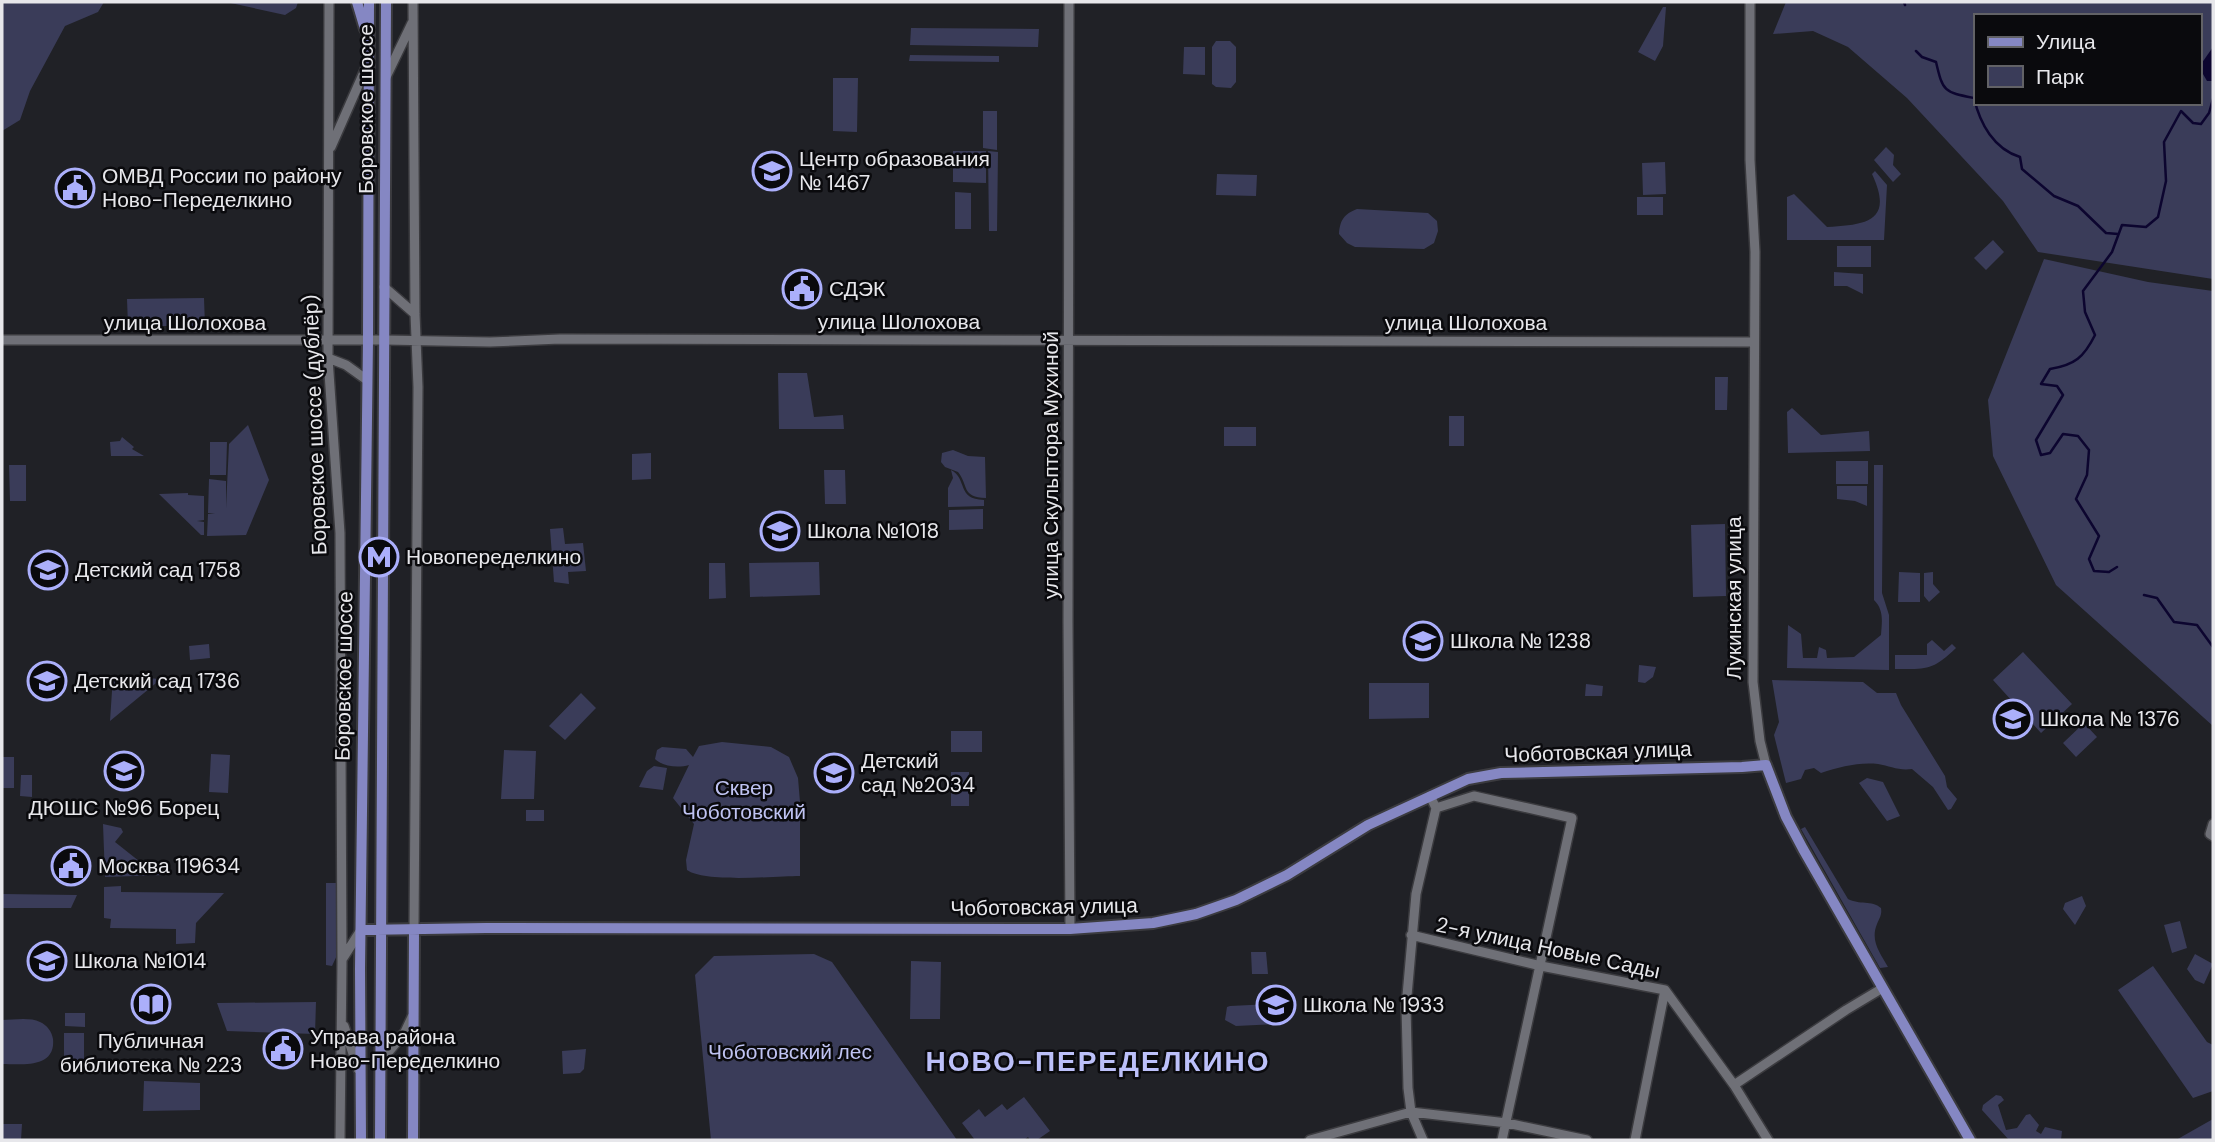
<svg xmlns="http://www.w3.org/2000/svg" width="2215" height="1142" font-family="'DM Sans',sans-serif">
  <style>
    .green { fill: #3a3c59; fill-rule: evenodd }
    .water { fill: #0c052f }
    .lines { fill: none; stroke-linecap: round; stroke-linejoin: round }
    .stream { stroke: #0c052f; stroke-width: 2.5 }
    .minor-casing { stroke: #3b3b3f; stroke-width: 12 }
    .major-casing { stroke: #3b3b3f; stroke-width: 14 }
    .minor { stroke: #6f7077; stroke-width: 9 }
    .major { stroke: #8587c3; stroke-width: 10 }
    .labels { text-anchor: middle; stroke-width: 5; stroke-linejoin: round; paint-order: stroke }
    .street-label { font-size: 21px; fill: #e7e7eb; stroke: #0a0a0d }
    .poi-label { font-size: 21px; fill: #e7e7eb; stroke: #0a0a0d; text-anchor: start }
    .park-label { font-size: 21px; fill: #bfc3f2; stroke: #0a0a0d }
    .district-label { font-size: 28px; font-weight: bold; letter-spacing: 2px; fill: #bcc0f9; stroke: #0a0a0d }
  </style>
  <rect width="100%" height="100%" fill="#202126"/>
  <path class="green" d="M2,2H104L98,12L65,26L30,91L20,120L2,131Z
    M226,2H298L296,8L285,15Z
    M1786,2H2213V279L2038,252L2003,201L1907,98L1848,47L1813,31L1773,34ZM1975,16H2199V103H1975Z
    M1663,7H1666L1663,46L1655,61L1638,52Z
    M911,28L1039,29L1038,47L910,45Z
    M1216,41H1230L1236,47V82L1231,88L1216,87L1212,84V47Z
    M1184,47H1205V75L1183,74Z
    M910,55L999,56V62L909,61Z
    M833,78H858L857,132L833,131Z
    M983,111H997V150L983,148Z
    M1886,147L1894,155L1893,165L1901,174L1893,182L1874,160Z
    M953,151H986V183L953,182Z
    M988,151L998,152L997,231H989Z
    M1665,162L1666,194L1643,195L1642,163Z
    M1875,171L1887,185L1884,240H1787V197L1794,194L1827,227C1867,225 1894,221 1872,174Z
    M1217,174L1257,175L1256,196L1216,195Z
    M955,192L971,193V229H955Z
    M1637,197H1663V215H1637Z
    M1357,209L1428,213L1437,221L1438,231L1434,243L1424,249L1355,247L1347,243L1339,234C1340,220 1344,214 1357,209Z
    M1993,240L2004,252L1986,270L1974,258Z
    M1837,246H1871V267H1837Z
    M2044,259L2148,282L2213,291V726L2056,585L1993,456L1988,400Z
    M1834,272L1863,274V294L1847,286H1834Z
    M204,298L205,326H128L127,299Z
    M778,373H807L814,417L843,415L844,429H779Z
    M1715,377H1728L1727,410H1715Z
    M1792,408L1821,435L1869,431L1870,451L1788,453L1787,412Z
    M1449,416H1464V446H1449Z
    M248,425L269,480L246,535L207,536L208,514H215L208,513L209,479L226,481V508L229,444Z
    M1224,427H1256V446H1224Z
    M122,437L134,447L132,449L144,456H111L110,442L120,441Z
    M210,442H227L226,475H210Z
    M953,450L968,456L985,457L986,498C961,497 969,486 958,472L945,467L941,462L942,453Z
    M651,453V479L632,480V454Z
    M1836,461H1868V484H1836Z
    M9,465H26V501H10Z
    M1874,465H1883L1882,593L1889,615V670L1787,668L1788,625L1801,634L1803,658H1817L1819,647L1826,650L1827,658L1854,657L1881,635C1882,621 1884,610 1874,600Z
    M824,470H845L846,504H825Z
    M951,470C968,479 956,499 984,500V506L948,507V488L953,478Z
    M1837,486H1867V506L1855,501L1837,499Z
    M188,493V495L204,496V520L197,521L204,522V535H201L159,494Z
    M983,509V529L949,530V510Z
    M1725,524L1726,596L1693,597L1691,525Z
    M563,528L565,544L583,543L586,571L568,572L569,584L554,582L550,529Z
    M819,562L820,595L750,597L749,563Z
    M709,563H725L726,598L709,599Z
    M1899,572L1920,573V602H1898Z
    M1933,572V584L1940,592L1929,602L1924,596V573Z
    M1932,640L1944,651L1952,644L1956,648C1932,671 1927,669 1895,669V655H1927V644Z
    M209,644L210,658L190,660L189,646Z
    M2023,652L2072,704L2041,733L1993,680Z
    M1639,665L1656,667L1653,677L1645,683L1638,682Z
    M113,676L161,679L110,721Z
    M1772,680L1863,682L1877,693H1896L1901,705L1945,776L1947,787L1957,799L1951,809L1948,810L1933,787L1912,769C1899,771 1890,766 1878,764C1858,762 1840,767 1821,773L1814,768L1805,770L1801,779L1786,783L1774,735L1779,722Z
    M1369,683H1429V718L1369,719Z
    M1586,684L1603,686L1602,696H1585Z
    M581,693L596,708L565,740L549,726Z
    M2084,723L2097,737L2076,757L2063,743Z
    M951,731H982V752H951Z
    M722,742L771,747L789,757L798,778L800,802V876C775,876 705,883 687,870L686,860L694,824L673,798L689,765C679,768 663,767 655,759L657,750L662,747L686,749L693,757L699,746Z
    M504,750L536,751L534,799H501Z
    M211,754L230,755L228,793L209,792Z
    M2,757H14V788H2Z
    M654,766L667,768L663,790L639,787L647,771Z
    M969,772V806H951V772Z
    M21,775H32V797L20,796Z
    M1867,778L1883,782L1900,816L1887,821L1859,783Z
    M526,810H544V821H526Z
    M103,824L121,828L123,832L115,842L144,865L149,862L165,875L105,877Z
    M1805,827L1848,899C1859,905 1872,900 1881,908C1882,915 1880,917 1877,924C1870,941 1880,953 1888,967L1880,968L1801,829Z
    M326,883H338L339,951L332,966L326,965Z
    M121,886V892L224,893L196,923L195,943L176,944V929L110,928L111,919L104,918V887Z
    M2,894L77,895L71,908H2Z
    M2082,896L2086,906L2075,925L2063,909L2065,903Z
    M2180,921L2187,948L2172,953L2164,925Z
    M1251,952H1266L1268,974H1252Z
    M814,954L832,962L957,1140H711L695,975L714,956Z
    M2195,954L2213,964L2204,984L2195,980L2187,969Z
    M911,961L941,962L940,1019H910Z
    M2153,966L2207,1042L2213,1045V1091L2193,1098L2118,990Z
    M316,1002L315,1034L227,1031L217,1003Z
    M1271,1004L1279,1009L1277,1024L1236,1026L1225,1020L1227,1007L1230,1006Z
    M65,1013H85V1027L65,1026Z
    M2,1020C13,1020 30,1017 40,1022C47,1025 52,1032 53,1039C56,1069 20,1064 2,1064Z
    M64,1033H84V1063H64Z
    M586,1049L584,1069L580,1073L563,1074L562,1051Z
    M144,1081L200,1083V1110L143,1111Z
    M1996,1095L2001,1096L2004,1100L1998,1105L2006,1130L2017,1128L2026,1115L2030,1114L2039,1125L2036,1131L2041,1134L2045,1127L2062,1131L2061,1140H2009L1982,1110L1983,1105Z
    M1024,1097L1050,1131L1037,1140H1030L1028,1137L1024,1140H975L962,1123L979,1109L985,1117L1002,1104L1007,1110Z
    M2213,1119V1140H2176Z
    M2,1124H22L21,1140H2Z"/>
  <path class="water" d="M2213,47V81H2207L2199,67Z"/>
  <g class="lines">
    <path class="stream" d="M1904,2L1905,5
      M1916,51L1922,57L1936,62C1943,92 1944,92 1974,98C1980,124 1994,149 2020,157L2022,169L2054,196L2078,206L2106,233L2118,234
      M2117,567L2109,572L2094,571L2089,559L2099,536L2076,499L2087,475L2089,450L2078,436L2063,434L2050,453L2041,455L2036,440L2063,395L2057,386L2041,384L2050,369C2075,365 2084,357 2095,335L2085,312L2083,291L2112,252L2122,225L2146,227L2158,217L2166,181L2164,142L2181,111L2193,123L2201,124L2209,113L2213,99
      M2144,595L2157,598L2174,622L2197,625L2213,647"/>
    <defs>
      <path id="minor" d="M329,2L328,358L340,533L342,961L340,1140
        M413,2L415,314L418,387L414,930
        M1069,2L1068,622L1070,929
        M1750,2V160L1755,252L1753,682L1760,741L1766,765
        M386,77L412,23
        M331,147L368,63
        M384,287L415,314
        M2,340H385L490,342L560,339L1754,342
        M328,358L346,365L367,380
        M1436,808L1474,796L1572,818L1502,1140
        M2213,824L2210,834L2213,836
        M1411,935L1541,966L1665,990L1734,1085L1768,1140
        M343,958L361,930
        M344,1026L358,1069
        M380,1062L405,1032L412,1017
        M1734,1085L1846,1010L1881,989
        M1310,1140L1411,1112L1507,1123L1587,1140
        M1423,1140L1411,1112L1408,1088L1406,1007L1416,894L1436,808L1430,796
        M1635,1140L1665,990"/>
      <path id="major" d="M357,2L365,29
        M361,930L486,928L1070,929L1153,923L1196,914L1236,900L1287,875L1368,825L1468,779L1501,773L1742,767L1766,765L1786,817L1803,849L1970,1140
        M361,1140L360,969L368,340L369,2
        M380,1140L386,2
        M413,1140L414,930"/>
    </defs>
    <use href="#minor" class="minor-casing"/>
    <use href="#major" class="major-casing"/>
    <use href="#minor" class="minor"/>
    <use href="#major" class="major"/>
  </g>
  <defs>
    <symbol id="school-ring" viewBox="-11 -11 22 22"><circle r="9.5" fill="#0a0a0d" stroke="#abaffb" stroke-width="1.5"/><path d="M0-5L7-2L0 1L-7-2ZM-4 1L0 2.5L4 1V4Q0 6-4 4Z" fill="#abaffb"/></symbol>
    <symbol id="civic-ring" viewBox="-11 -11 22 22"><circle r="9.5" fill="#0a0a0d" stroke="#abaffb" stroke-width="1.5"/><path d="M-.6-6.5H3V-4.5H.6V-3L4-1V1h2V6H-6V1h2V-1L-.6-3ZM-1.2 2.5V6h2.4V2.5Z" fill="#abaffb"/></symbol>
    <symbol id="metro-ring" viewBox="-11 -11 22 22"><circle r="9.5" fill="#0a0a0d" stroke="#abaffb" stroke-width="1.5"/><path d="M-5.5 5V-5H-3L0 0L3-5H5.5V5H3V-.5L0 4L-3-.5V5Z" fill="#abaffb"/></symbol>
    <symbol id="library-ring" viewBox="-11 -11 22 22"><circle r="9.5" fill="#0a0a0d" stroke="#abaffb" stroke-width="1.5"/><path d="M-6-4Q-3-5.5-.7-3.5V5Q-3 3-6 4ZM6-4Q3-5.5 .7-3.5V5Q3 3 6 4Z" fill="#abaffb"/></symbol>
  </defs>
  <g fill-rule="evenodd">
    <use href="#school-ring" x="750" y="149" width="44" height="44"/>
    <use href="#civic-ring" x="53" y="166" width="44" height="44"/>
    <use href="#civic-ring" x="780" y="267" width="44" height="44"/>
    <use href="#school-ring" x="758" y="509" width="44" height="44"/>
    <use href="#metro-ring" x="357" y="535" width="44" height="44"/>
    <use href="#school-ring" x="26" y="548" width="44" height="44"/>
    <use href="#school-ring" x="1401" y="619" width="44" height="44"/>
    <use href="#school-ring" x="25" y="659" width="44" height="44"/>
    <use href="#school-ring" x="1991" y="697" width="44" height="44"/>
    <use href="#school-ring" x="102" y="749" width="44" height="44"/>
    <use href="#school-ring" x="812" y="751" width="44" height="44"/>
    <use href="#civic-ring" x="49" y="844" width="44" height="44"/>
    <use href="#school-ring" x="25" y="939" width="44" height="44"/>
    <use href="#library-ring" x="129" y="982" width="44" height="44"/>
    <use href="#school-ring" x="1254" y="983" width="44" height="44"/>
    <use href="#civic-ring" x="261" y="1027" width="44" height="44"/>
  </g>
  <g class="labels">
    <g class="street-label">
      <text transform="translate(366 109) rotate(-90)" y="7">Боровское шоссе</text>
      <text x="899" y="329">улица Шолохова</text>
      <text x="185" y="330">улица Шолохова</text>
      <text x="1466" y="330">улица Шолохова</text>
      <text transform="translate(315 425) rotate(-92)" y="7">Боровское шоссе (дублёр)</text>
      <text transform="translate(1051 465) rotate(-90)" y="7">улица Скульптора Мухиной</text>
      <text transform="translate(1734 598) rotate(-90)" y="7">Лукинская улица</text>
      <text transform="translate(344 676) rotate(-89)" y="7">Боровское шоссе</text>
      <text transform="translate(1598 752) rotate(-2)" y="7">Чоботовская улица</text>
      <text transform="translate(1044 907) rotate(-1)" y="7">Чоботовская улица</text>
      <text transform="translate(1548 948) rotate(12)" y="7">2-я улица Новые Сады</text>
    </g>
    <g class="poi-label">
      <text x="799" y="166">Центр образования<tspan x="799" dy="24">№ 1467</tspan></text>
      <text x="102" y="183">ОМВД России по району<tspan x="102" dy="24">Ново-Переделкино</tspan></text>
      <text x="829" y="296">СДЭК</text>
      <text x="807" y="538">Школа №1018</text>
      <text x="406" y="564">Новопеределкино</text>
      <text x="75" y="577">Детский сад 1758</text>
      <text x="1450" y="648">Школа № 1238</text>
      <text x="74" y="688">Детский сад 1736</text>
      <text x="2040" y="726">Школа № 1376</text>
      <text x="861" y="768">Детский<tspan x="861" dy="24">сад №2034</tspan></text>
      <text x="124" y="815" text-anchor="middle">ДЮШС №96 Борец</text>
      <text x="98" y="873">Москва 119634</text>
      <text x="74" y="968">Школа №1014</text>
      <text x="1303" y="1012">Школа № 1933</text>
      <text x="310" y="1044">Управа района<tspan x="310" dy="24">Ново-Переделкино</tspan></text>
      <text x="151" y="1048" text-anchor="middle">Публичная<tspan x="151" dy="24">библиотека № 223</tspan></text>
    </g>
    <g class="park-label">
      <text x="744" y="795">Сквер<tspan x="744" dy="24">Чоботовский</tspan></text>
      <text x="790" y="1059">Чоботовский лес</text>
    </g>
    <g class="district-label">
      <text x="1098" y="1071">НОВО-ПЕРЕДЕЛКИНО</text>
    </g>
  </g>
  <rect width="2215" height="1142" fill="none" stroke="#e7e7eb" stroke-width="7"/>
  <rect x="1974" y="14" width="228" height="91" fill="#0a0a0d" stroke="#626266" stroke-width="2"/>
  <rect x="1988" y="37" width="35" height="10" fill="#8587c3" stroke="#626266" stroke-width="2"/>
  <text x="2036" y="49" font-size="21" fill="#e7e7eb">Улица</text>
  <rect x="1988" y="66" width="35" height="21" fill="#3a3c59" stroke="#626266" stroke-width="2"/>
  <text x="2036" y="84" font-size="21" fill="#e7e7eb">Парк</text>
</svg>
